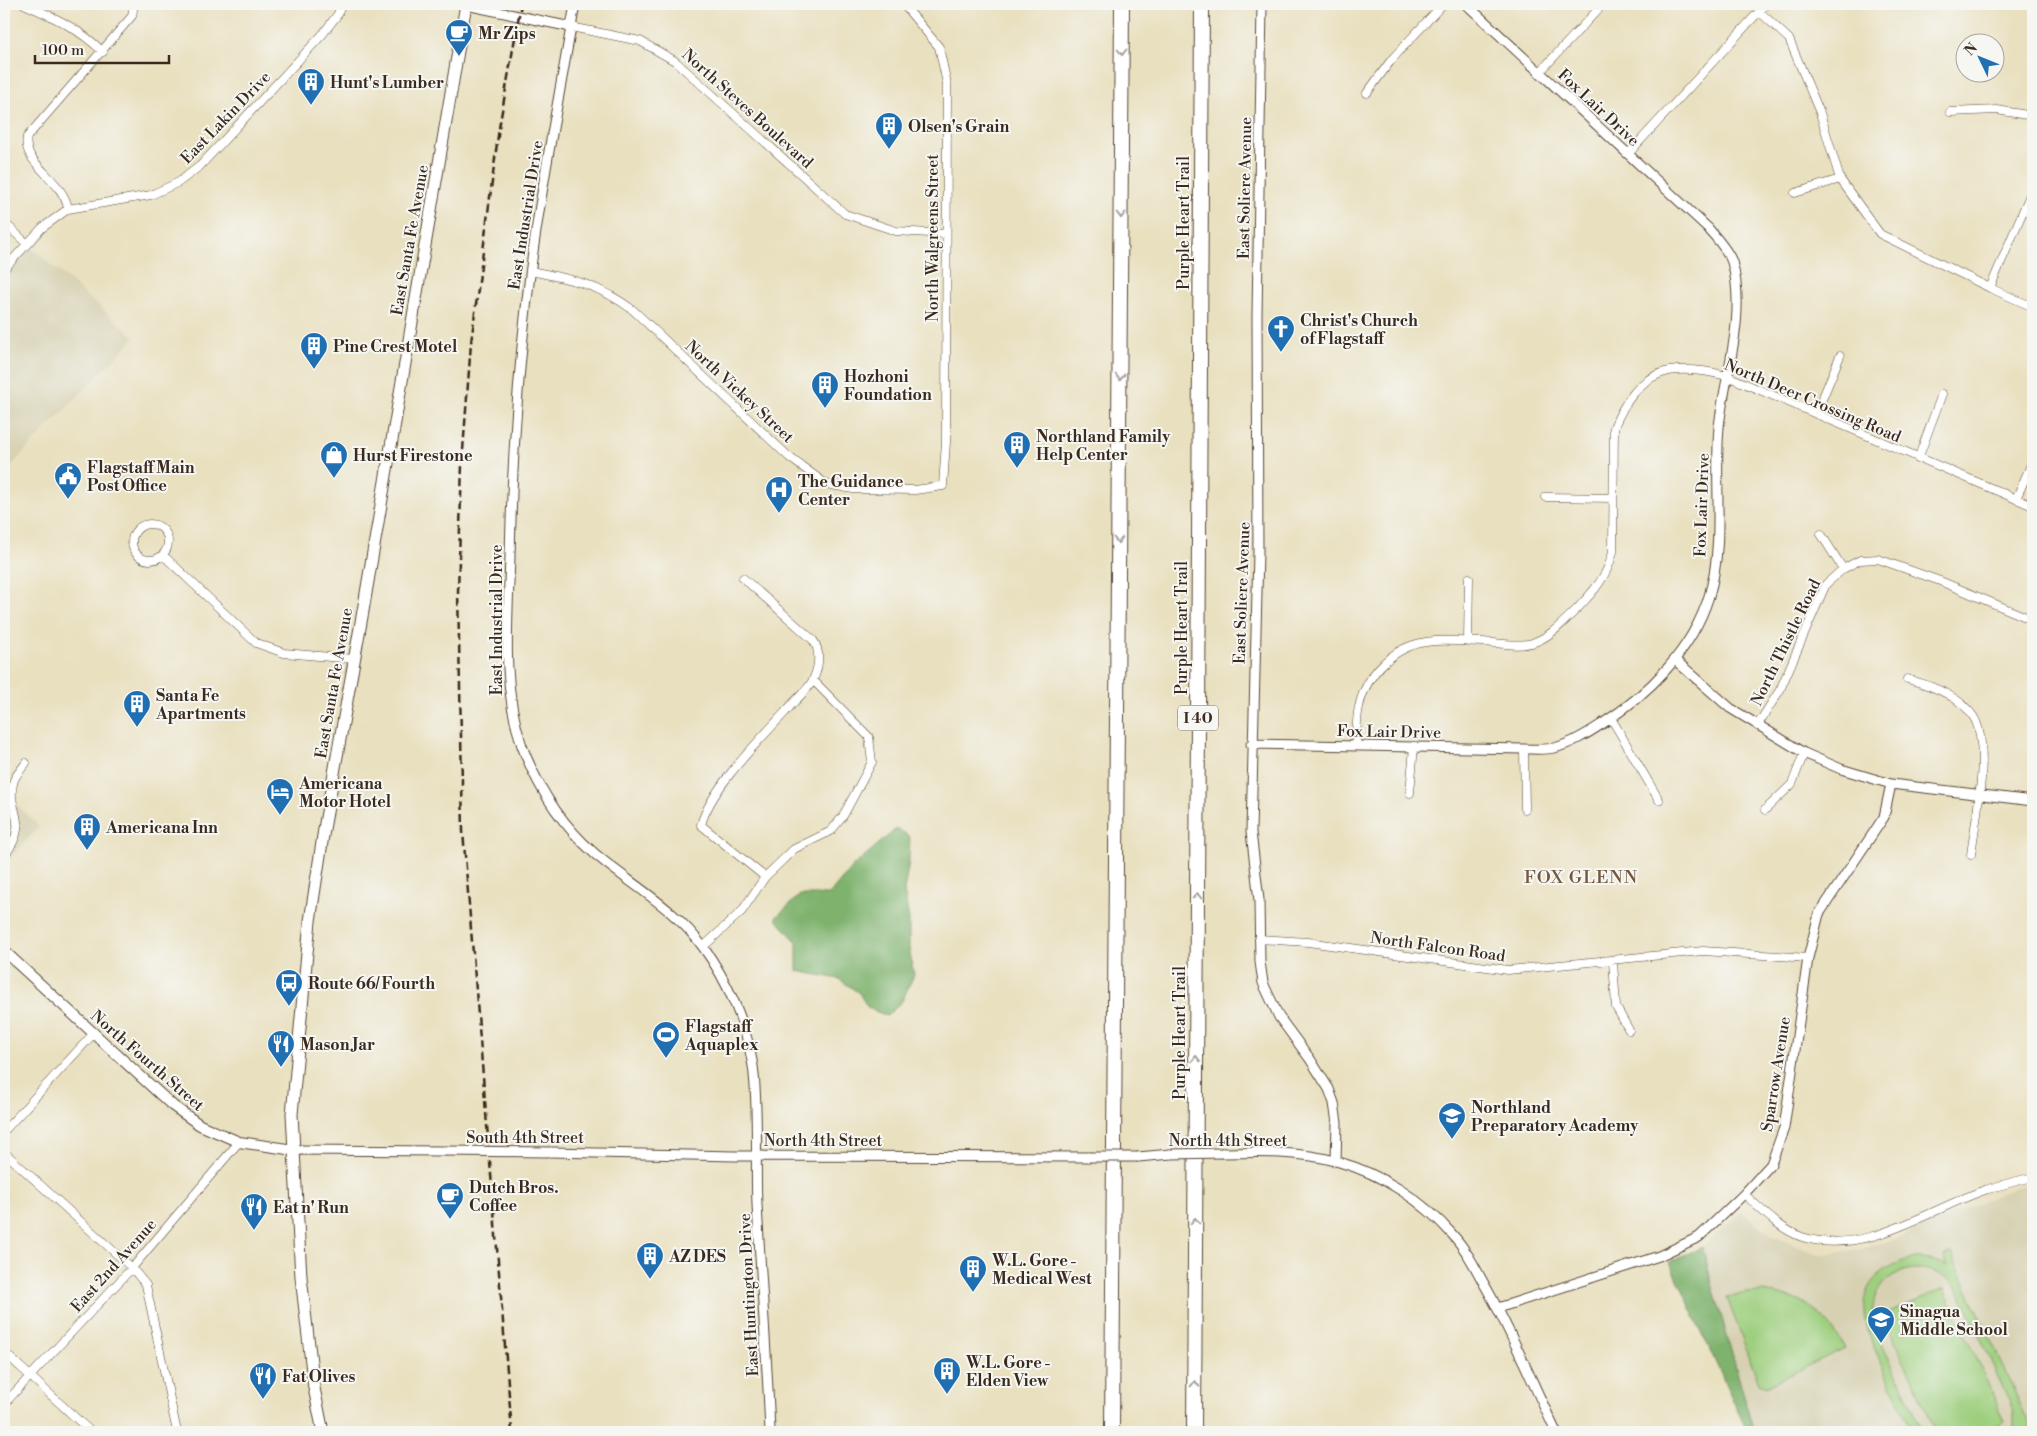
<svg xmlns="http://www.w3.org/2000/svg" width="2037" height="1436" font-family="'Libre Bodoni',serif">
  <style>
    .built { fill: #d7d1b2 }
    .green { fill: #9ecf7e; stroke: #6c7c4e }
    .forest { fill: #7eb26d; stroke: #5c6e46 }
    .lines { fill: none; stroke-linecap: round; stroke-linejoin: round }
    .minor-casing { stroke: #554536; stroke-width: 9 }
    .tertiary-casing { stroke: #554536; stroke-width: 11 }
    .secondary-casing { stroke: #554536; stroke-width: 12 }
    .primary-casing { stroke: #554536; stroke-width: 13 }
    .motorway-casing { stroke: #554536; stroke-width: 16 }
    .minor { stroke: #fff; stroke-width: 8 }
    .tertiary { stroke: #fff; stroke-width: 9 }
    .secondary { stroke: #fff; stroke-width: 10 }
    .primary { stroke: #fff; stroke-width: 11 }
    .motorway { stroke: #fff; stroke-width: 14 }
    .rail { stroke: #3b2a1e; stroke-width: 2.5; stroke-dasharray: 8 4; stroke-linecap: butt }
    .tertiary-bridge-casing { stroke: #554536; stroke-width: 11; stroke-linecap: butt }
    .tertiary-bridge { stroke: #fff; stroke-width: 9 }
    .oneway { stroke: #a79f9a }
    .labels { text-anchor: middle; stroke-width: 4; stroke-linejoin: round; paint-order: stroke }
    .shield { fill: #f6f6f2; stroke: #73675e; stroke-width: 1 }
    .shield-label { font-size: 15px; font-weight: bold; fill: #3b2a1e }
    .poi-label { font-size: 16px; font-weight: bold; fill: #3b2a1e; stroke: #f6f6f2; text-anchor: start }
    .street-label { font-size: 16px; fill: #3b2a1e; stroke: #f6f6f2 }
    .neighbourhood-label { font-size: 18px; letter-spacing: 1px; fill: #73573f; stroke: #f6f6f2 }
  </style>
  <rect width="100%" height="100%" fill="#f6f6f2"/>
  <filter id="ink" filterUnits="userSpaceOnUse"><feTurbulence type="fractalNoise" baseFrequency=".02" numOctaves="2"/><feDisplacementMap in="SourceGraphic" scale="10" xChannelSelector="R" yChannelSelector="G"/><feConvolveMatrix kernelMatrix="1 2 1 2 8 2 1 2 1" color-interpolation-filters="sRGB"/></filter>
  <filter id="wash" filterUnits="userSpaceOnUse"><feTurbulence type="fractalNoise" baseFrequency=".0096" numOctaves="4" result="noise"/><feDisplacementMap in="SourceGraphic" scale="20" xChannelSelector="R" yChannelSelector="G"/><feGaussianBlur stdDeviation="1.12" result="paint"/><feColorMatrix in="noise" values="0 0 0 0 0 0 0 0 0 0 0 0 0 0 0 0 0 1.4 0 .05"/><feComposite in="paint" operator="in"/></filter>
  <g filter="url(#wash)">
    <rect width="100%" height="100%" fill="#e9e0bf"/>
    <path class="built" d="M27,244L135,337L4,473V269Z
      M4,792L40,827L4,863Z
      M2033,1183V1432H1754L1702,1247L1741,1212L1773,1236L1818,1255L1861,1249L1895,1239L2013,1188Z"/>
    <path class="green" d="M1951,1253L2033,1432H2014V1412L1960,1293C1935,1252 1869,1266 1873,1317C1874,1330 1883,1344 1888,1356C1900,1381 1912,1407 1923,1432H1913C1904,1413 1895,1393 1886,1373C1869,1337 1843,1292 1892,1266C1909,1256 1929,1257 1947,1266L1943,1257Z
      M1944,1288L2005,1421L1982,1432H1936L1883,1316Z
      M1762,1292C1805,1297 1824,1312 1845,1348L1766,1386L1759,1383L1727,1298L1745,1293Z"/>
    <path class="forest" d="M897,828L910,837L909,861L904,891L909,919V948L914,975L902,1001L887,1016L868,1008L859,993L839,979L797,971V942L775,918L800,895H829L852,867Z
      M1702,1247L1754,1432H1735L1745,1427L1670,1262Z"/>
  </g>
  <g filter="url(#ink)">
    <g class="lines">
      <defs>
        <path id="minor" d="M24,4C54,17 80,29 103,52
          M1760,12L1789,39L1820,113L1840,179L1880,234L1990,288L2033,307
          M571,27L640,41L675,61L845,214L896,231L946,234
          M1539,73L1603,4
          M1367,93L1392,59L1443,4
          M1950,112L1997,110L2033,116
          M1628,154L1766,4
          M1795,193L1840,179
          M68,209C64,179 21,164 27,137L132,16L134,4
          M4,222L27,244
          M4,269L42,228L68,209L151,195L179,182L200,166L322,35L338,14L341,4
          M530,271C572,279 598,284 633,310L789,457L826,484L853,489L915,490L943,486L946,442L947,84L939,47L903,4
          M1990,288L2033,188
          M1816,414L1840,356
          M1918,459L1942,394
          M1545,497L1613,498
          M2016,499L2033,460
          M132 542a18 18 0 1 1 36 0a18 18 0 1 1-36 0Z
          M1821,534L1843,569
          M163,555L256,643L284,653L354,659
          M743,578L813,640C821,651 819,667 813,680C808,690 795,700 788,709C761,739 711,787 701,825L765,877
          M1468,642L1469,578
          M1907,679C1930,685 1959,695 1973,716C1992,745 1975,821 1971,855
          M1611,718L1659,800
          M1757,726L1780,690L1826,584L1843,569L1860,560L1878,559L1940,581L2033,620
          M1356,744C1357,732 1356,719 1359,707C1366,674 1393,647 1426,642C1444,639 1465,642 1483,642C1498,643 1518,647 1532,643C1551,637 1563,622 1577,609C1594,591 1607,577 1613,552L1614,427C1638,370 1669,361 1727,376L2033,506
          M1524,749L1525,809
          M1410,793L1414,746
          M1765,810L1792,784L1804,753
          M4,856C33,819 4,811 14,780C16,775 22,768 26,763
          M1259,939L1308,942L1508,970L1703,951L1808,958
          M703,947L742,911L765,877L794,849L831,831L843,816L872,762L869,737L813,680
          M1613,961L1616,1007L1629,1030
          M4,1131L94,1033
          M4,1152L132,1268L146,1285L177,1432
          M1744,1194C1761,1209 1779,1229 1802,1237C1865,1257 1927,1210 1985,1190C2001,1185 2017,1181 2033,1177
          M4,1352L91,1432
          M4,1404L132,1268L239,1142"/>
        <path id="tertiary" d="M575,4C560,94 541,184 530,275C518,369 512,462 510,557C508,620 501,685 522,746C537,786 561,824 594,853C630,884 675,908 703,947C728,981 746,1024 753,1066C759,1109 755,1160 757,1204C761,1280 767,1356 770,1432
          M1262,4L1257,316L1258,552L1251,832L1259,900L1260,962L1263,983L1279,1017L1310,1059L1329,1089L1334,1103L1337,1123L1336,1161
          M466,5L571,27
          M1674,659L1730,708L1804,753L1841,769L1891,784L2033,801
          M1251,744L1524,749C1534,749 1545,750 1554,748C1571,744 1588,733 1602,724C1648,694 1692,651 1709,596C1725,542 1714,482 1719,427C1725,372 1747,317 1732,262C1728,250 1715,237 1708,228L1466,4
          M294,1150L445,1151
          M550,1152L735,1156L1089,1157
          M1222,1153C1260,1152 1301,1151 1339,1162C1382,1174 1423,1201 1452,1234C1465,1248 1474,1265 1483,1282C1511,1330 1532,1382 1556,1432
          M1138,1157L1171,1154
          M1498,1308L1659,1256L1699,1237L1744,1194L1771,1164L1784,1128L1808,958L1819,914L1884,817L1891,784"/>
        <path id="secondary" d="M4,951L173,1106L200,1125L239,1142L294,1150"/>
        <path id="primary" d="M323,1432L314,1388L301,1277L292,1114L310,921L324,829L363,611L466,4"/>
        <path id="motorway" d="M1112,1432L1122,4
          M1194,1432L1202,4"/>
      </defs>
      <use href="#minor" class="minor-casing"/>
      <use href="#tertiary" class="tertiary-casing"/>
      <use href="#secondary" class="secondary-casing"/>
      <use href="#primary" class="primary-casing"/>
      <use href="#motorway" class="motorway-casing"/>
      <use href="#minor" class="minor"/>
      <use href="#tertiary" class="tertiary"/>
      <use href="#secondary" class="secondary"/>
      <use href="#primary" class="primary"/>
      <use href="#motorway" class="motorway"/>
      <path class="rail" d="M512,1432L463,831L458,592L462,464L471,343L499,128L521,4"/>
      <defs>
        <path id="tertiary-bridge" d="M445,1151L550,1152
          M1171,1154L1222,1153
          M1089,1157H1138"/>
      </defs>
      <use href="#tertiary-bridge" class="tertiary-bridge-casing"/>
      <use href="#tertiary-bridge" class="tertiary-bridge"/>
    </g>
    <defs><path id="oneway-chevron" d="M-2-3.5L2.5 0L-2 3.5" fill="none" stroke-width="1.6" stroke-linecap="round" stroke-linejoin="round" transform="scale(1.25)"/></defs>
    <g class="oneway">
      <use href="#oneway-chevron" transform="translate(1122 52) rotate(90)"/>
      <use href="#oneway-chevron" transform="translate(1121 215) rotate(90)"/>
      <use href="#oneway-chevron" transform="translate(1120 377) rotate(90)"/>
      <use href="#oneway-chevron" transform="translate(1118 540) rotate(90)"/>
      <use href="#oneway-chevron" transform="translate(1197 896) rotate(-90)"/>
      <use href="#oneway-chevron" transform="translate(1196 1059) rotate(-90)"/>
      <use href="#oneway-chevron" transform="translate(1195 1221) rotate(-90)"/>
      <use href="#oneway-chevron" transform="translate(1195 1384) rotate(-89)"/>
    </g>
  </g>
  <defs>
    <symbol id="cafe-pin" viewBox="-11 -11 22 30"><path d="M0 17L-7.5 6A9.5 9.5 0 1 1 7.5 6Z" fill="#1f6fb2" stroke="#f6f6f2"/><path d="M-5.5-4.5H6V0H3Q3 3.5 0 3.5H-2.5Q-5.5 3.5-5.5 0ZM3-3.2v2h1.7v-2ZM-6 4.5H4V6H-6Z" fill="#fff"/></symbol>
    <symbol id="building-pin" viewBox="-11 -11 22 30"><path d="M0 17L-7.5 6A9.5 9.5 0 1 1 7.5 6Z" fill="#1f6fb2" stroke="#f6f6f2"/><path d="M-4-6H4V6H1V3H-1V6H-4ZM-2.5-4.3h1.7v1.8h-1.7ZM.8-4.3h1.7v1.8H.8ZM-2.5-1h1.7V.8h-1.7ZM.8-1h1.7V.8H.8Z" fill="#fff"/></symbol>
    <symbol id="church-pin" viewBox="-11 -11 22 30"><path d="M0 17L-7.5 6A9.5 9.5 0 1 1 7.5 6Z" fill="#1f6fb2" stroke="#f6f6f2"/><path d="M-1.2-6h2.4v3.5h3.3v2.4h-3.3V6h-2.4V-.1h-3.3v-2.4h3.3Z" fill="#fff"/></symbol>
    <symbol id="shop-pin" viewBox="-11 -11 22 30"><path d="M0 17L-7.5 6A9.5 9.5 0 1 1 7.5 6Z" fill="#1f6fb2" stroke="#f6f6f2"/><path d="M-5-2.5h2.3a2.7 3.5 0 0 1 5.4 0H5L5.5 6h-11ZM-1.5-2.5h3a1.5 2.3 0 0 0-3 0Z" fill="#fff"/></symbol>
    <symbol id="civic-pin" viewBox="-11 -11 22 30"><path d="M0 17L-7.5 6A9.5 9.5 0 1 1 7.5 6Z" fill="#1f6fb2" stroke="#f6f6f2"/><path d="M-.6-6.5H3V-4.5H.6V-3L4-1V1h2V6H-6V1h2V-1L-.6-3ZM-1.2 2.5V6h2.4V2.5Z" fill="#fff"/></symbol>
    <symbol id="hospital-pin" viewBox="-11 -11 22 30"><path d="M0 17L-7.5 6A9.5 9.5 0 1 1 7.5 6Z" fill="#1f6fb2" stroke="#f6f6f2"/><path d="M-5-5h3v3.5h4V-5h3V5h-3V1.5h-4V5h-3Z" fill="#fff"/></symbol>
    <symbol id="hotel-pin" viewBox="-11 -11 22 30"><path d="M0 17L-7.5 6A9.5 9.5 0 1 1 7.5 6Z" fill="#1f6fb2" stroke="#f6f6f2"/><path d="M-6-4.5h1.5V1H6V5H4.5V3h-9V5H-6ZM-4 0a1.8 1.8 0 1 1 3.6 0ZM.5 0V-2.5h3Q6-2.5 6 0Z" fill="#fff"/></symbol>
    <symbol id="bus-pin" viewBox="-11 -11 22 30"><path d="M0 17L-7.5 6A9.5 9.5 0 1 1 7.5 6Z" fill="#1f6fb2" stroke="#f6f6f2"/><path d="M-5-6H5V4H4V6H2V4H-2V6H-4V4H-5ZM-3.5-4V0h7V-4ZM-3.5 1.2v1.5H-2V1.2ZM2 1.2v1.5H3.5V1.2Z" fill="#fff"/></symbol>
    <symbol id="stadium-pin" viewBox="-11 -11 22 30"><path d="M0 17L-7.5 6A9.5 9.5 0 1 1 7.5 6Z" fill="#1f6fb2" stroke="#f6f6f2"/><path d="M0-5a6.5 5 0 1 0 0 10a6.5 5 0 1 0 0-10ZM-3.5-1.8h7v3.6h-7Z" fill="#fff"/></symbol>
    <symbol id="restaurant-pin" viewBox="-11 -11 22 30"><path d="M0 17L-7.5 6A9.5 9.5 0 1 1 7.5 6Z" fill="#1f6fb2" stroke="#f6f6f2"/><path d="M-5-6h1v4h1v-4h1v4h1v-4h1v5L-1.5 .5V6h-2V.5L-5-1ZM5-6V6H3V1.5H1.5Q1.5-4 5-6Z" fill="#fff"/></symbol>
    <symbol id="school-pin" viewBox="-11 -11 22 30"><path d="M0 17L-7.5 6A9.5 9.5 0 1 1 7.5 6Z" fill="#1f6fb2" stroke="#f6f6f2"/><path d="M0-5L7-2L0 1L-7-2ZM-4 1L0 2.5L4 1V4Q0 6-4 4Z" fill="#fff"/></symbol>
  </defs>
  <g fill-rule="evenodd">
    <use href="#cafe-pin" x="443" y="17" width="32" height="43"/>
    <use href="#building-pin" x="295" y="66" width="32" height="43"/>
    <use href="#building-pin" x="873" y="110" width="32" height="43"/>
    <use href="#church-pin" x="1265" y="313" width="32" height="43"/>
    <use href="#building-pin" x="298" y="330" width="32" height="43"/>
    <use href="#building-pin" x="809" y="369" width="32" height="43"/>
    <use href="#building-pin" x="1001" y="429" width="32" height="43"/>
    <use href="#shop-pin" x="318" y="439" width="32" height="43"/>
    <use href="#civic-pin" x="52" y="460" width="32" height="43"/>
    <use href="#hospital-pin" x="763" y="474" width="32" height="43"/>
    <use href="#building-pin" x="121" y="688" width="32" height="43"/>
    <use href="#hotel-pin" x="264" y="776" width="32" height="43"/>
    <use href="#building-pin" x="71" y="811" width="32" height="43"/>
    <use href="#bus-pin" x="273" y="967" width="32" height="43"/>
    <use href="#stadium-pin" x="650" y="1019" width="32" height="43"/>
    <use href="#restaurant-pin" x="265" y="1028" width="32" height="43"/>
    <use href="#school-pin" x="1436" y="1100" width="32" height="43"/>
    <use href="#cafe-pin" x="434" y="1180" width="32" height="43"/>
    <use href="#restaurant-pin" x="238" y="1191" width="32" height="43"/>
    <use href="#building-pin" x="634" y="1240" width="32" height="43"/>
    <use href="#building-pin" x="957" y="1253" width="32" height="43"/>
    <use href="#school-pin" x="1865" y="1304" width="32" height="43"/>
    <use href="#building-pin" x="931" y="1355" width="32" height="43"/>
    <use href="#restaurant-pin" x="247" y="1360" width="32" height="43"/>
  </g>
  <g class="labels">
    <rect class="shield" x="1178" y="705.5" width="40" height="25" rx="4"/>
    <g class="shield-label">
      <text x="1198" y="723">I 40</text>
    </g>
    <g class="poi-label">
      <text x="478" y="39">Mr Zips</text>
      <text x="330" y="88">Hunt's Lumber</text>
      <text x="908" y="132">Olsen's Grain</text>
      <text x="1300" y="326">Christ's Church<tspan x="1300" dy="18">of Flagstaff</tspan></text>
      <text x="333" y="352">Pine Crest Motel</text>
      <text x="844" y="382">Hozhoni<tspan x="844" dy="18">Foundation</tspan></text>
      <text x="1036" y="442">Northland Family<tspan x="1036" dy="18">Help Center</tspan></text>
      <text x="353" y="461">Hurst Firestone</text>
      <text x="87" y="473">Flagstaff Main<tspan x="87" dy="18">Post Office</tspan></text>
      <text x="798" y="487">The Guidance<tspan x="798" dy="18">Center</tspan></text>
      <text x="156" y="701">Santa Fe<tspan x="156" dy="18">Apartments</tspan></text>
      <text x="299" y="789">Americana<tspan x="299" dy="18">Motor Hotel</tspan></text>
      <text x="106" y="833">Americana Inn</text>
      <text x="308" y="989">Route 66/ Fourth</text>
      <text x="685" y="1032">Flagstaff<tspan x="685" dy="18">Aquaplex</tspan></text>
      <text x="300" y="1050">Mason Jar</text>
      <text x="1471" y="1113">Northland<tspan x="1471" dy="18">Preparatory Academy</tspan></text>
      <text x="469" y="1193">Dutch Bros.<tspan x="469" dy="18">Coffee</tspan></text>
      <text x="273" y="1213">Eat n' Run</text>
      <text x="669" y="1262">AZ DES</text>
      <text x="992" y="1266">W.L. Gore -<tspan x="992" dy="18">Medical West</tspan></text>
      <text x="1900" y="1317">Sinagua<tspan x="1900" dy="18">Middle School</tspan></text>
      <text x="966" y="1368">W.L. Gore -<tspan x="966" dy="18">Elden View</tspan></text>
      <text x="282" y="1382">Fat Olives</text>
    </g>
    <g class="street-label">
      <text transform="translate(1599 107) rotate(43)" y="6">Fox Lair Drive</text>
      <text transform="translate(748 108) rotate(42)" y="6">North Steves Boulevard</text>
      <text transform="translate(225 117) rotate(-46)" y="6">East Lakin Drive</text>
      <text transform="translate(1244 188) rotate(-89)" y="6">East Soliere Avenue</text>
      <text transform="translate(525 215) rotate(-81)" y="6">East Industrial Drive</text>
      <text transform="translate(1183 223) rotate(-90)" y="6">Purple Heart Trail</text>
      <text transform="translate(932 238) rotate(-90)" y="6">North Walgreens Street</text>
      <text transform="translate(409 240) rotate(-80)" y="6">East Santa Fe Avenue</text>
      <text transform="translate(740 391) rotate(43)" y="6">North Vickey Street</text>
      <text transform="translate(1813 400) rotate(23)" y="6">North Deer Crossing Road</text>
      <text transform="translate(1701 505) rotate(-88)" y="6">Fox Lair Drive</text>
      <text transform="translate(1241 593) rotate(-88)" y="6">East Soliere Avenue</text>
      <text transform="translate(496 620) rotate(-90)" y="6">East Industrial Drive</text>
      <text transform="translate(1181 628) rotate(-90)" y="6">Purple Heart Trail</text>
      <text transform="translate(1785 642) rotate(-64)" y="6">North Thistle Road</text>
      <text transform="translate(333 683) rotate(-80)" y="6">East Santa Fe Avenue</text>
      <text transform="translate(1389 731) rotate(1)" y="6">Fox Lair Drive</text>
      <text transform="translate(1438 946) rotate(8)" y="6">North Falcon Road</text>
      <text transform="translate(1179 1033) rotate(-90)" y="6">Purple Heart Trail</text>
      <text transform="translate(148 1060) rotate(41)" y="6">North Fourth Street</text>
      <text transform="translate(1775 1074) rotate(-81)" y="6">Sparrow Avenue</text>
      <text x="525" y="1143">South 4th Street</text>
      <text x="823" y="1146">North 4th Street</text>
      <text x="1228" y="1146">North 4th Street</text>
      <text transform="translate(113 1265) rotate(-48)" y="6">East 2nd Avenue</text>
      <text transform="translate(748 1295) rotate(-93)" y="6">East Huntington Drive</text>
    </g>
    <g class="neighbourhood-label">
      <text x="1581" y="883">FOX GLENN</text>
    </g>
  </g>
  <rect width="2037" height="1436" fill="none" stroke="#f6f6f2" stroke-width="20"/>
  <g transform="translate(1980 58) rotate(313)"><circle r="24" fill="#f6f6f2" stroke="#aba49d"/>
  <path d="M0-4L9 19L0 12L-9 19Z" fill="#1f6fb2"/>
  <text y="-8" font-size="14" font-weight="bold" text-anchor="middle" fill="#3b2a1e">N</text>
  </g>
  <path d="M35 55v8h134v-8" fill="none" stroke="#3b2a1e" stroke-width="2.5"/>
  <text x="42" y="55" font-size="15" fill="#3b2a1e" stroke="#f6f6f2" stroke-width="4" paint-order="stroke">100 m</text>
</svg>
